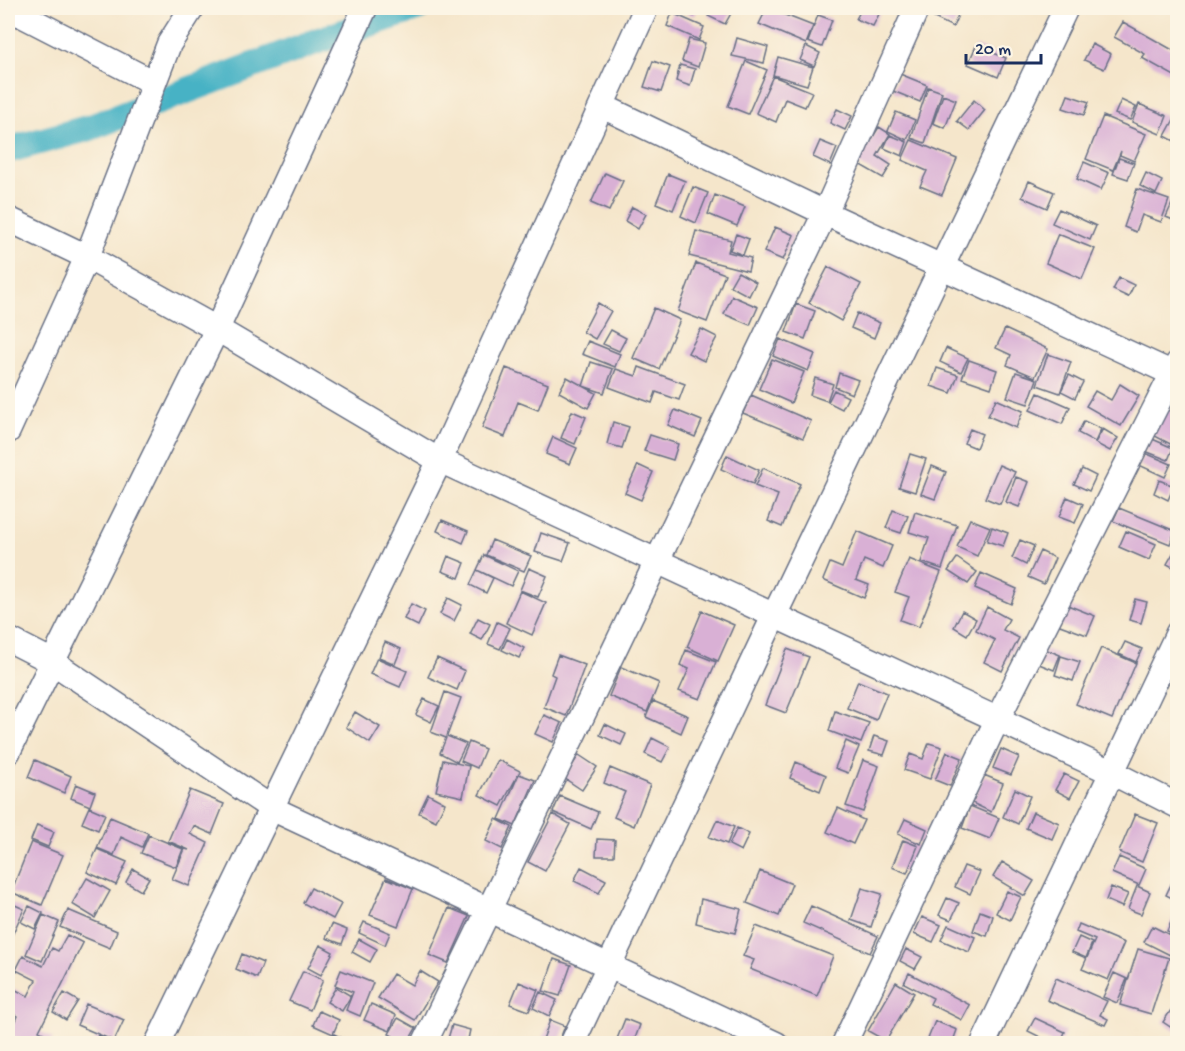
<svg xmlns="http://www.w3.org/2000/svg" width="1185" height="1051" font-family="'Gochi Hand',sans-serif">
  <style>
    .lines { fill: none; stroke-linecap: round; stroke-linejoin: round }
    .canal { stroke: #47b2c5; stroke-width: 27 }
    .building { fill: #d9b0d5 }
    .street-casing { stroke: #676f84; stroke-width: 27 }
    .street { stroke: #fff; stroke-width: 24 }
  </style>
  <rect width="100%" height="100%" fill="#fcf5e5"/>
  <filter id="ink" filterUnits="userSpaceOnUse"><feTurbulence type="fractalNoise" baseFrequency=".0167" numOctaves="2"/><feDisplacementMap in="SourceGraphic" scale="12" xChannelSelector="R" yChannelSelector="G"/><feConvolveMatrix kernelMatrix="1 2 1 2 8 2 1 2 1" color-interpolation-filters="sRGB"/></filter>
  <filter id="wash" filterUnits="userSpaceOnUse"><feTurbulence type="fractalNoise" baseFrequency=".008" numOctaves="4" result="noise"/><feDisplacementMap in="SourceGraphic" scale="24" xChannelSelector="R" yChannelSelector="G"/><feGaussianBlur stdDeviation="1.35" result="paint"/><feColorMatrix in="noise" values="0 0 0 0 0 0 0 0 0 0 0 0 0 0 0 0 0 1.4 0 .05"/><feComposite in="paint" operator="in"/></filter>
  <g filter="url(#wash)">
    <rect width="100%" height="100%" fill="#f5e6cb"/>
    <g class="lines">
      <path class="canal" d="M8,150L89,128L320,40L418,8"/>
    </g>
    <g id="blocks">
      <path class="building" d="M675,8H698L694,16Z
        M712,8H734L725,24L708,16Z
        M767,8L813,26L806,44L759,24Z
        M862,8H882L873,26L856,19Z
        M939,8L958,15L953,27L934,18Z
        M672,13L704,27L699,40L667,26Z
        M818,15L832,20L822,47L808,42Z
        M1123,22L1178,53V78L1142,58L1145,54L1114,37Z
        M737,38L768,47L764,63L732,56Z
        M689,39L705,43L698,67L682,61Z
        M1092,44L1111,54L1104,69L1084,60Z
        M806,46L820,53L814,66L800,60Z
        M976,46L1006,58L998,77L968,64Z
        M778,57L813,67L807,85L773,75Z
        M653,61L670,67L661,92L644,87Z
        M746,61L767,70L748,114L728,106Z
        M680,65L695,69L690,86L676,81Z
        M900,74L927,85L920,102L893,91Z
        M773,76L812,92L805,107L785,99L776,122L756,113Z
        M928,87L942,92L925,143L911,138Z
        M943,95L956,100L945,128L933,123Z
        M1068,95L1089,102L1084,115L1063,108Z
        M974,100L985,110L969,130L957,121Z
        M1121,100L1136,107L1130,120L1115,114Z
        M1139,104L1167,116L1160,134L1132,122Z
        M837,109L852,116L845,130L830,123Z
        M896,112L915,120L907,140L888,131Z
        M1178,112V143L1165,136Z
        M1103,116L1146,134L1134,161L1120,155L1121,151L1113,170L1086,159Z
        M879,127L890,134L877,156L891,165L883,178L857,163Z
        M890,135L907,142L902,156L884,148Z
        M911,140L957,159L942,195L920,186L927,171L902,160Z
        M820,141L837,148L830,165L813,157Z
        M1119,158L1134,163L1128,179L1113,174Z
        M1084,162L1109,173L1101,190L1077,179Z
        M605,173L623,181L609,211L591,203Z
        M1146,173L1162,181L1156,194L1140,186Z
        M668,174L685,181L673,210L656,203Z
        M1029,181L1054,192L1047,208L1022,197Z
        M693,187L708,193L696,223L681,216Z
        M1137,189L1169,200L1161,222L1142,215L1136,232L1124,227Z
        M1178,190V222L1166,217Z
        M715,195L745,207L737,226L708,214Z
        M632,207L646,214L638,229L625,221Z
        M1059,209L1096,226L1090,240L1052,223Z
        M775,227L794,235L783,260L764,252Z
        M696,231L731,240L728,252L751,258L748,271L689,256Z
        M736,234L749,239L743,255L730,250Z
        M1058,234L1095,249L1082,279L1046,263Z
        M696,263L725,274L707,322L678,311Z
        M828,267L861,284L841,321L809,303Z
        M738,272L756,282L749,296L730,286Z
        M1119,278L1134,285L1128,297L1113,290Z
        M732,296L758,307L750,325L724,314Z
        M598,303L611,311L595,339L583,332Z
        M796,304L815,311L805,339L786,332Z
        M654,308L680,320L659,369L633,358Z
        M857,313L880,323L874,338L851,328Z
        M701,329L717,337L704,361L688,353Z
        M1005,329L1048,349L1035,377L1007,365L1011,355L996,348Z
        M611,330L626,338L619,351L603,344Z
        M780,339L815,354L808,371L773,356Z
        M588,341L620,354L615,367L582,354Z
        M946,348L968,358L961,372L940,362Z
        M1048,354L1071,362L1060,393L1037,385Z
        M772,359L804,372L791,403L759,389Z
        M969,360L997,370L991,388L962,378Z
        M591,362L613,369L604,393L583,386Z
        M639,367L685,384L679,400L656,392L652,403L609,387L616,369L636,376Z
        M506,368L548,384L538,410L518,402L505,437L482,428Z
        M937,368L958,375L951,393L931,386Z
        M1016,372L1037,379L1028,404L1007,397Z
        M839,373L858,380L852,394L835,387Z
        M1069,375L1083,382L1075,398L1061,391Z
        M567,377L596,393L588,408L559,392Z
        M815,378L833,384L827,401L810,395Z
        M1120,384L1139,396L1121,426L1086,406L1095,391L1111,400Z
        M834,390L848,397L842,409L828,402Z
        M1038,393L1070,407L1062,424L1030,410Z
        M751,395L811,421L803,438L743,413Z
        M996,399L1023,411L1016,428L988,416Z
        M1166,409L1178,414V448L1153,435Z
        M675,410L702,421L695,437L668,425Z
        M572,411L586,417L575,444L561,438Z
        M1084,421L1101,429L1095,442L1078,433Z
        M613,422L629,427L622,448L607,444Z
        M970,429L982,434L976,448L964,443Z
        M1103,429L1118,438L1110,451L1095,443Z
        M650,435L678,444L673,460L644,451Z
        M553,437L577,448L570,464L546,454Z
        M1150,438L1173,448L1168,460L1145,451Z
        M1145,453L1171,464L1165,477L1139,465Z
        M910,454L926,459L915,492L899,487Z
        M727,455L759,470L753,484L721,469Z
        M638,465L653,472L641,500L625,493Z
        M999,465L1015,472L1000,504L985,498Z
        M932,466L946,472L935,499L921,494Z
        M763,468L800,484L782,527L768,521L778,495L755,486Z
        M1082,469L1096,476L1089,491L1074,484Z
        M1016,477L1029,482L1019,507L1006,502Z
        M1159,480L1174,486L1168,500L1154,493Z
        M1067,497L1083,504L1075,523L1059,517Z
        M1119,508L1175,531L1170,544L1113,521Z
        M893,510L908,516L901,533L886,528Z
        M915,512L957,525L942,569L921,562L929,538L909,532Z
        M970,519L990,527L977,556L957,547Z
        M442,520L468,531L463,543L437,531Z
        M992,527L1008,533L1003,546L987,541Z
        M857,531L892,546L883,568L864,560L856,580L869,585L864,598L823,580L830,563L842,568Z
        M1126,531L1156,544L1149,560L1119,547Z
        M541,533L570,543L563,561L535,552Z
        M492,540L531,556L524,571L486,555Z
        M1020,540L1034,546L1026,565L1012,558Z
        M1175,550L1178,551V570L1167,564Z
        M1040,551L1055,558L1044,584L1028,577Z
        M484,555L518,571L511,586L477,570Z
        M448,556L465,563L459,578L442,571Z
        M957,558L977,572L968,584L948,571Z
        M909,559L941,572L919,627L900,620L909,597L895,592Z
        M529,568L547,576L538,597L520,590Z
        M477,570L493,578L486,593L470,585Z
        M981,573L1017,589L1011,604L975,588Z
        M520,591L546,603L532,635L506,623Z
        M448,598L462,605L454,621L440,614Z
        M1135,599L1147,602L1141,623L1129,620Z
        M411,604L425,611L418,626L404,619Z
        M1065,604L1095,616L1087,635L1057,624Z
        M987,607L1009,619L1003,630L1019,638L1002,671L984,662L995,640L976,630Z
        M702,611L734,625L718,661L687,647Z
        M962,611L976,619L967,635L954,627Z
        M478,618L490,624L482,640L470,634Z
        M497,622L510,628L500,649L488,644Z
        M507,639L524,648L519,658L502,650Z
        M385,642L401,649L395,664L379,657Z
        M1125,642L1142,649L1136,662L1119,654Z
        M1101,648L1136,663L1112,719L1076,704Z
        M787,649L809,657L786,713L765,705Z
        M1045,649L1060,655L1054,670L1039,664Z
        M686,650L716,662L700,699L679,691L689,669L680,665Z
        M558,655L585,665L566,716L544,707L555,676L551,674Z
        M1061,656L1080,662L1073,681L1055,675Z
        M377,658L407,671L400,687L370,674Z
        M437,658L465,671L457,690L428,677Z
        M621,667L659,683L647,712L609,696Z
        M858,681L887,693L876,720L847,708Z
        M445,692L461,698L447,736L466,744L457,762L440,753L446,738L431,732Z
        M424,699L439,706L431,722L416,715Z
        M653,701L688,716L681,733L646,717Z
        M835,711L869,723L861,743L829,731Z
        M355,712L380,727L370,743L346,727Z
        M544,715L562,723L553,742L535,734Z
        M605,724L626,734L621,745L600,735Z
        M874,736L889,741L884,755L869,751Z
        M652,738L670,747L662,762L645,754Z
        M846,741L859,747L848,773L835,768Z
        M469,742L485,749L477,768L461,761Z
        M929,743L942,747L930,779L904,770L910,754L923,759Z
        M1001,749L1019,757L1011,775L993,768Z
        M947,752L962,758L950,786L935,780Z
        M579,755L597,767L582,790L564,778Z
        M35,760L71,776L64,793L28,777Z
        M443,760L469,766L463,797L436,791Z
        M498,760L520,771L501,806L479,795Z
        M863,760L879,766L863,812L846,806Z
        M796,762L826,775L820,791L790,778Z
        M610,768L650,785L634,826L614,817L625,792L604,783Z
        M519,774L535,780L515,826L499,819Z
        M1064,774L1079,781L1070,798L1055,790Z
        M984,775L1003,783L991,812L972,803Z
        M76,784L95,792L90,806L71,798Z
        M1015,789L1030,796L1018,824L1003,817Z
        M190,790L224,804L212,834L194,826L190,834L208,843L189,886L172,879L185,849L189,850L168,841Z
        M428,794L445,803L436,821L419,813Z
        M560,796L598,812L591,829L553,812Z
        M970,806L999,818L990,839L962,828Z
        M89,807L105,814L98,830L82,823Z
        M838,808L864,820L853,844L827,832Z
        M1033,812L1059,823L1052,839L1026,828Z
        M553,814L570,824L545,871L528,862Z
        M1135,814L1158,823L1142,862L1119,852Z
        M110,817L148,833L142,847L121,837L114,855L97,848Z
        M496,819L512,827L502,849L486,841Z
        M905,819L927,829L921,844L898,834Z
        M717,820L734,827L727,844L709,837Z
        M37,825L54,832L48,847L31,840Z
        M737,828L749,834L741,851L729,845Z
        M149,835L183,849L176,867L141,853Z
        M597,839L615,840L614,856H596Z
        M903,840L918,846L907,873L892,867Z
        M31,842L63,855L42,905L11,892Z
        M97,849L127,862L116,885L87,872Z
        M1119,857L1146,869L1139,885L1112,873Z
        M1002,862L1034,881L1025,896L993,877Z
        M964,866L980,872L970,894L955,887Z
        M581,867L606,880L599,893L574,881Z
        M133,869L149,878L141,891L126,882Z
        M760,871L792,884L779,916L747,903Z
        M1175,876L1178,877V901L1166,895Z
        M87,878L110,891L95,918L72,904Z
        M386,878L413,889L398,926L370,915Z
        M1137,886L1150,892L1141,914L1128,909Z
        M1111,887L1128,894L1122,907L1106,900Z
        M311,888L341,904L333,919L303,903Z
        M862,888L882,894L871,927L851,920Z
        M1007,891L1021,897L1010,920L996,913Z
        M947,898L959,903L951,920L939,915Z
        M701,899L741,909L735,933L696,923Z
        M8,902L24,909L9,942H8Z
        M29,906L43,913L35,929L21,922Z
        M811,906L878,936L870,953L803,923Z
        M1178,907V936L1167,931Z
        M449,908L469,916L448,963L429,955Z
        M68,910L117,931L110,948L60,927Z
        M980,911L993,916L987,936L973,931Z
        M43,915L59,922L42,961L26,954Z
        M922,917L941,925L933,942L914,934Z
        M364,922L390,933L385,945L359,933Z
        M332,924L347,930L342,944L326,938Z
        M1079,924L1124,943L1108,980L1082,969L1095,940L1076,932Z
        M948,925L975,937L969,952L941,940Z
        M756,926L833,956L817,996L750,969L754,960L743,956Z
        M1152,926L1178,939L1176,958L1144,942Z
        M67,935L83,943L39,1031L53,1038L50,1044H28L9,1034L17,1016L8,1011V986L28,996L36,980L16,970L23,956L43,966L52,948L58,951Z
        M1079,937L1092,943L1086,958L1072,952Z
        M359,939L377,949L370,962L352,952Z
        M320,945L333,952L321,975L308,968Z
        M906,949L922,957L915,969L900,961Z
        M1138,949L1169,958L1151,1014L1120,1005Z
        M242,954L263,963L257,978L236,969Z
        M554,959L571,965L560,996L543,991Z
        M341,970L373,983L360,1016L346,1010L353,992L335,985Z
        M303,971L323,980L310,1010L289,1001Z
        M420,971L438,982L415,1020L378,998L393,974L412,985Z
        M909,973L970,1005L962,1020L930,1004L933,998L904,983Z
        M1114,973L1127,979L1117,1003L1103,997Z
        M1056,978L1107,1001L1100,1015L1108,1019L1105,1025L1047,1000Z
        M519,982L538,990L529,1011L510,1004Z
        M896,982L914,993L886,1041L868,1031Z
        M336,987L351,996L342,1011L327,1002Z
        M540,992L557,1000L549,1016L533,1008Z
        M64,993L78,1001L66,1020L53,1012Z
        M86,1004L124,1020L114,1041L77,1025Z
        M371,1004L396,1015L390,1031L364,1020Z
        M1171,1010L1178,1014V1032L1163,1022Z
        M319,1011L339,1020L333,1034L313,1025Z
        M8,1013L13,1015L8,1027Z
        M398,1018L416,1028L407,1044L389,1034Z
        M1035,1018L1065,1032L1060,1044H1054L1028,1031Z
        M625,1019L640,1025L633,1044H615Z
        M550,1020L565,1026L558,1044L542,1042Z
        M935,1021L957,1030L952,1044H926Z
        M452,1025L470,1030L467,1044L447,1042Z
        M334,1034L354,1044H330Z
        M98,1035L115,1044H93Z"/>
    </g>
  </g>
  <g filter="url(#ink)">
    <use href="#blocks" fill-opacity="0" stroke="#676f84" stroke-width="1.5"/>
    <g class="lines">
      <defs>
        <path id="street" d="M8,8L154,83
          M602,106L825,213L1178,376
          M8,219L87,257L217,329L435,458L1111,772L1178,806
          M8,431L87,257L169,44L192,8
          M8,639L51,661L273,809L776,1044
          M8,752L217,329L365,8
          M157,1044L440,460L646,8
          M424,1044L825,213L917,8
          M572,1044L774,616L1066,8
          M844,1044L997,720L1178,363
          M983,1044L1178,633"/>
      </defs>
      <use href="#street" class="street-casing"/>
      <use href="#street" class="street"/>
    </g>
  </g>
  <rect width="1185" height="1051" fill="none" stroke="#fcf5e5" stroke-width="30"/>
  <path d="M966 54v9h75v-9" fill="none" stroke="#1b2f5e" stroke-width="3"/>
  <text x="975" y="54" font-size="18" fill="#1b2f5e" stroke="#fcf5e5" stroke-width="4.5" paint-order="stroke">20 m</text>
</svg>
